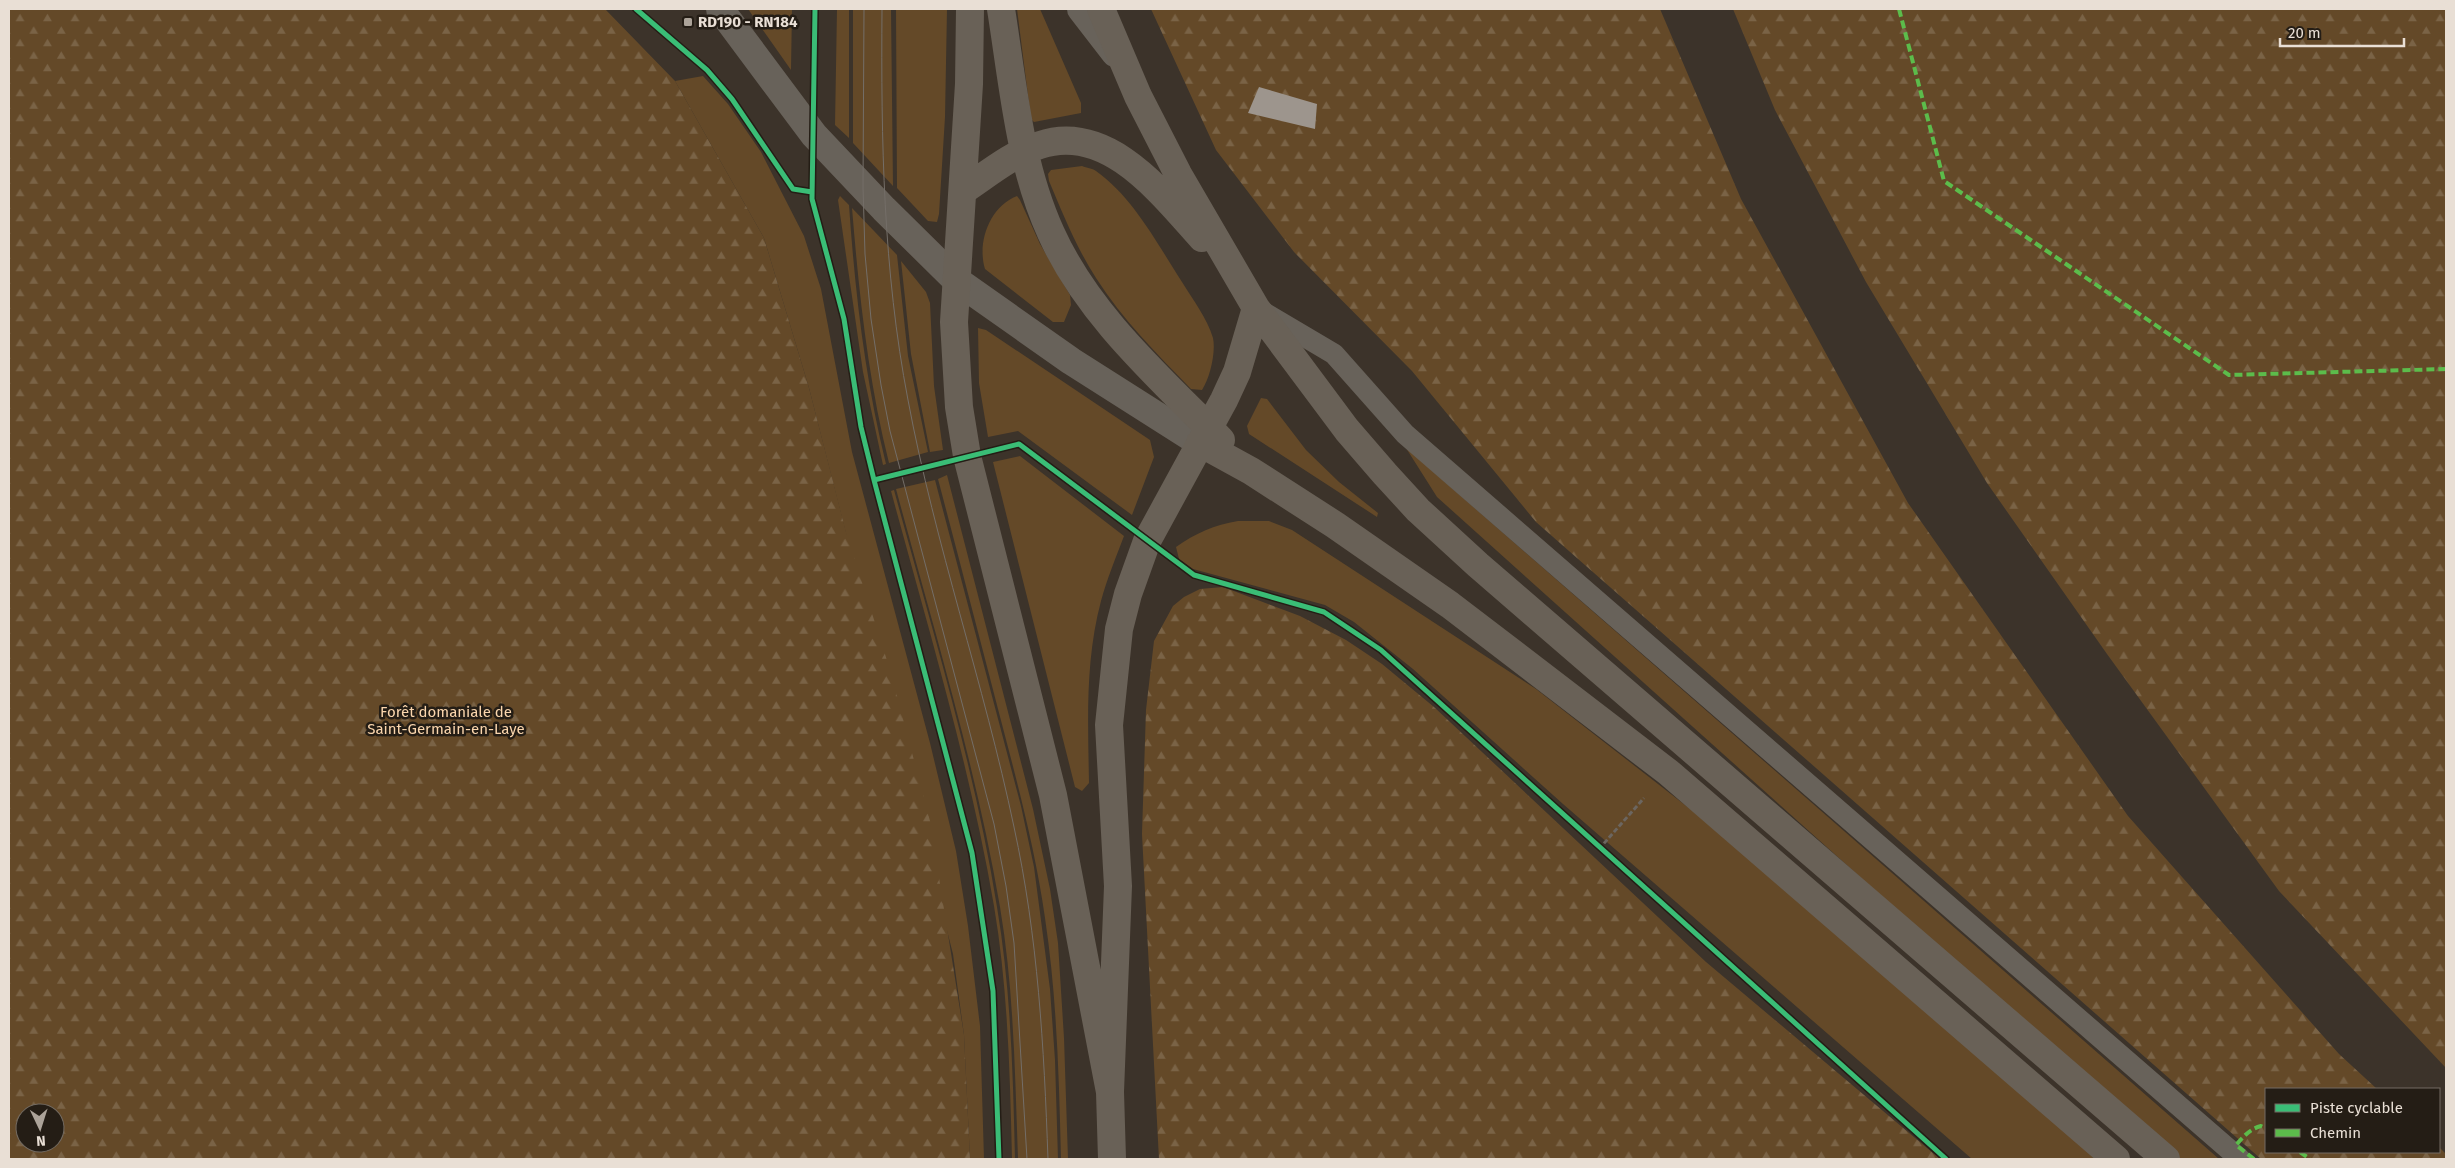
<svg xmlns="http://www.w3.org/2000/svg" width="2455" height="1168" font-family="'Fira Sans',sans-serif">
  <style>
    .grass { fill: #644928 }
    .forest { fill: url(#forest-firs); fill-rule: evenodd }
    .building { fill: #9d958d }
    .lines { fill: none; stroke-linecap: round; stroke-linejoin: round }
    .path { stroke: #6c6660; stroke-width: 3; stroke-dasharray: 5 2.5; stroke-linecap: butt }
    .lane { stroke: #68625a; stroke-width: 21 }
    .secondary { stroke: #68625a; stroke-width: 28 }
    .primary { stroke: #696157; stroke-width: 28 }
    .tram { stroke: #746e68; stroke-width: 1 }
    .quiet { stroke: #5cbc4b; stroke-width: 4; stroke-dasharray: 8 4; stroke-linecap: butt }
    .cycleway-casing { stroke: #241d15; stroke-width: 8 }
    .cycleway { stroke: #3abd76; stroke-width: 5 }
    .poi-dot { fill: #aca399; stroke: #241d15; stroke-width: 2 }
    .labels { text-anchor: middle; stroke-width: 5; stroke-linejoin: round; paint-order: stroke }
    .poi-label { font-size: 15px; font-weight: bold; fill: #e9dfd5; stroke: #241d15; text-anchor: start }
    .park-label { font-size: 15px; fill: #fbd6ad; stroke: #241d15 }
  </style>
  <defs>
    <pattern id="forest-firs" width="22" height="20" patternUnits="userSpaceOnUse" patternTransform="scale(1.25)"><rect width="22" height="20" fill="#644928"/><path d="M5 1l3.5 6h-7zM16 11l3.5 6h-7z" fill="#7a6346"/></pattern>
  </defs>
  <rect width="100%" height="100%" fill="#3c332a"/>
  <path class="grass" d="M748,9H792L791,70Z
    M837,9H849V138L835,125Z
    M853,9H891L893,186L853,143Z
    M896,9H947L945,117L939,214L937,222L928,221L897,188Z
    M1017,9H1040L1081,103V113L1034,122L1031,119Z
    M703,76L728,104L761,152L804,236L821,289L852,452L930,743L956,851L968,926L980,1026L984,1159H970L964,1035L953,954L809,388L764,238L675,81Z
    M1082,166C1087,168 1092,168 1096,171C1133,197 1158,245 1182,282C1193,300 1207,318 1213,338C1216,352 1210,378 1202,390L1191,389C1157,354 1122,319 1096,278C1076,247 1063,214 1049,181L1048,174L1051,170Z
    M840,196L849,205C855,292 865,379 886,464L883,465L863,372L838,200Z
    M1017,196L1020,200L1040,244L1070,295L1071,305L1064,322H1053L985,269C977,243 989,207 1017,196Z
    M852,208L897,255L908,356L928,452L889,463C868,379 859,294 852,208Z
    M901,261L926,292L930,303L934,386L943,450L930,452L911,354Z
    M978,328L986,330L1150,440L1154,457L1132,515L1018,431L988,437L979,383Z
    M1261,398L1267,399L1306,450L1339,482L1378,513L1377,517L1249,434L1247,426Z
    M1406,448L2219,1159H2174L1437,497Z
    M1020,456L1124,536C1116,557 1107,579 1101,601C1085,661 1088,722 1089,783L1082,791L1075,787L993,462Z
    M947,475L1033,809L1050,889L1058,943L1064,1038L1068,1159H1061C1059,1079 1057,998 1045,918C1035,847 1016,778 998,709C978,632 958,555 938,479Z
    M935,480L1021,806L1034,867L1050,989L1055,1060L1058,1159H1018C1015,1076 1014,990 1000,907C976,766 933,627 896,489Z
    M894,490C931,626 975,768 997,907C1011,990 1013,1075 1015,1159H1012C1010,1075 1008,989 994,906C970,766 928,628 891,491Z
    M1238,521H1269L1292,530L1536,689L1780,879L2096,1159H1972L1563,804L1413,669L1354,622L1325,605L1193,569L1179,559L1176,547C1196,533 1214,525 1238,521Z"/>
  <path class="forest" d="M9,9H605L675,81L764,238L809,388L846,532L891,673L930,821L964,1035L970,1159H9ZM25,1113H55V1143H25Z
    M1151,9H1660L1741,199L1908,503L2128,816L2339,1054L2377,1089H2266V1152H2439V1147L2446,1154V1159H2261L1536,522L1412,371L1294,252L1216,150Z
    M1733,9H2446V1068L2279,891L2107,654L1987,483L1866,282L1775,110Z
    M1223,587L1300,616L1346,640L1382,664L1434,707L1706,962L1940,1159H1159L1142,834L1146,710L1154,641L1173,606L1184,597L1200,589Z"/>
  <path class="building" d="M1259,87L1317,104L1315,129L1248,113Z"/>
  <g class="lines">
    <path class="path" d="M1599,849L1644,798"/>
    <path class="lane" d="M1263,312L1334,354L1405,434L2240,1159"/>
    <path class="secondary" d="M720,9L814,135L884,209L956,280L1071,361L1200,443
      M1081,9L1115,53"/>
    <path class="primary" d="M970,9L969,84L954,322L959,407L967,456L1053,795L1110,1092
      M1001,9C1013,84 1019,163 1051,233C1088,315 1159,377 1221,440
      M1101,9L1138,96L1178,174L1256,308L1347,430L1385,474L1418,510L1478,565L2166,1159
      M964,190C988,174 1012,154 1040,145C1108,122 1162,194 1202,238
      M1200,443L1251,471L1335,525L1450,605L1668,772L2116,1159
      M1112,1159L1110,1092L1118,886L1109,725L1119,629L1128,594L1147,541L1224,400L1237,372L1256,308"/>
    <path class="tram" d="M864,9L863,187L865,254L871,319L881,385L890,431L994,824L1006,886L1014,943L1027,1159
      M882,9C881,140 883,270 908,400C935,544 984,684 1014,827C1038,937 1044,1047 1048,1159"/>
    <path class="quiet" d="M1899,9L1944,181L2229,375L2446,369
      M2300,1152L2310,1159
      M2254,1159L2236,1145C2244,1136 2250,1129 2261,1126L2266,1128"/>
    <defs>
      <path id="cycleway" d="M636,9L707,70L732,99L793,189L812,192
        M815,9L812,199L844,319L861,427L874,480L972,853L993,991L999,1159
        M874,480L1019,444L1194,575L1324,612L1381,650L1946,1159"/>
    </defs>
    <use href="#cycleway" class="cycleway-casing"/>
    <use href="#cycleway" class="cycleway"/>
  </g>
  <rect class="poi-dot" x="683" y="17" width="10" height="10" rx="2.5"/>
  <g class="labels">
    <g class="poi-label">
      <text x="698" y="27">RD190 - RN184</text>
    </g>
    <g class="park-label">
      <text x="446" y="717">Forêt domaniale de<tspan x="446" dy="17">Saint-Germain-en-Laye</tspan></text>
    </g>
  </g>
  <rect width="2455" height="1168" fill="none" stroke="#e9dfd5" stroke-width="20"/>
  <rect x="2265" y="1088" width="175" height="65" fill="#241d15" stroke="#736b62"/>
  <rect x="2275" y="1104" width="25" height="8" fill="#3abd76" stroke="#736b62"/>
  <text x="2310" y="1113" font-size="15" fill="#e9dfd5">Piste cyclable</text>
  <rect x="2275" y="1129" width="25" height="8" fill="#5cbc4b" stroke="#736b62"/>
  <text x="2310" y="1138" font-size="15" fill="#e9dfd5">Chemin</text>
  <g transform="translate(40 1128) rotate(176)"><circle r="24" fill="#241d15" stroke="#736b62"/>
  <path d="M0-4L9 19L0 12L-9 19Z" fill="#aca399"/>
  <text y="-8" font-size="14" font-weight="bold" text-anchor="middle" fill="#e9dfd5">N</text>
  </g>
  <path d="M2280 38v8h124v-8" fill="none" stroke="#e9dfd5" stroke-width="2.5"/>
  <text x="2288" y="38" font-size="15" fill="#e9dfd5" stroke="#241d15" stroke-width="4" paint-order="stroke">20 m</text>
</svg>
